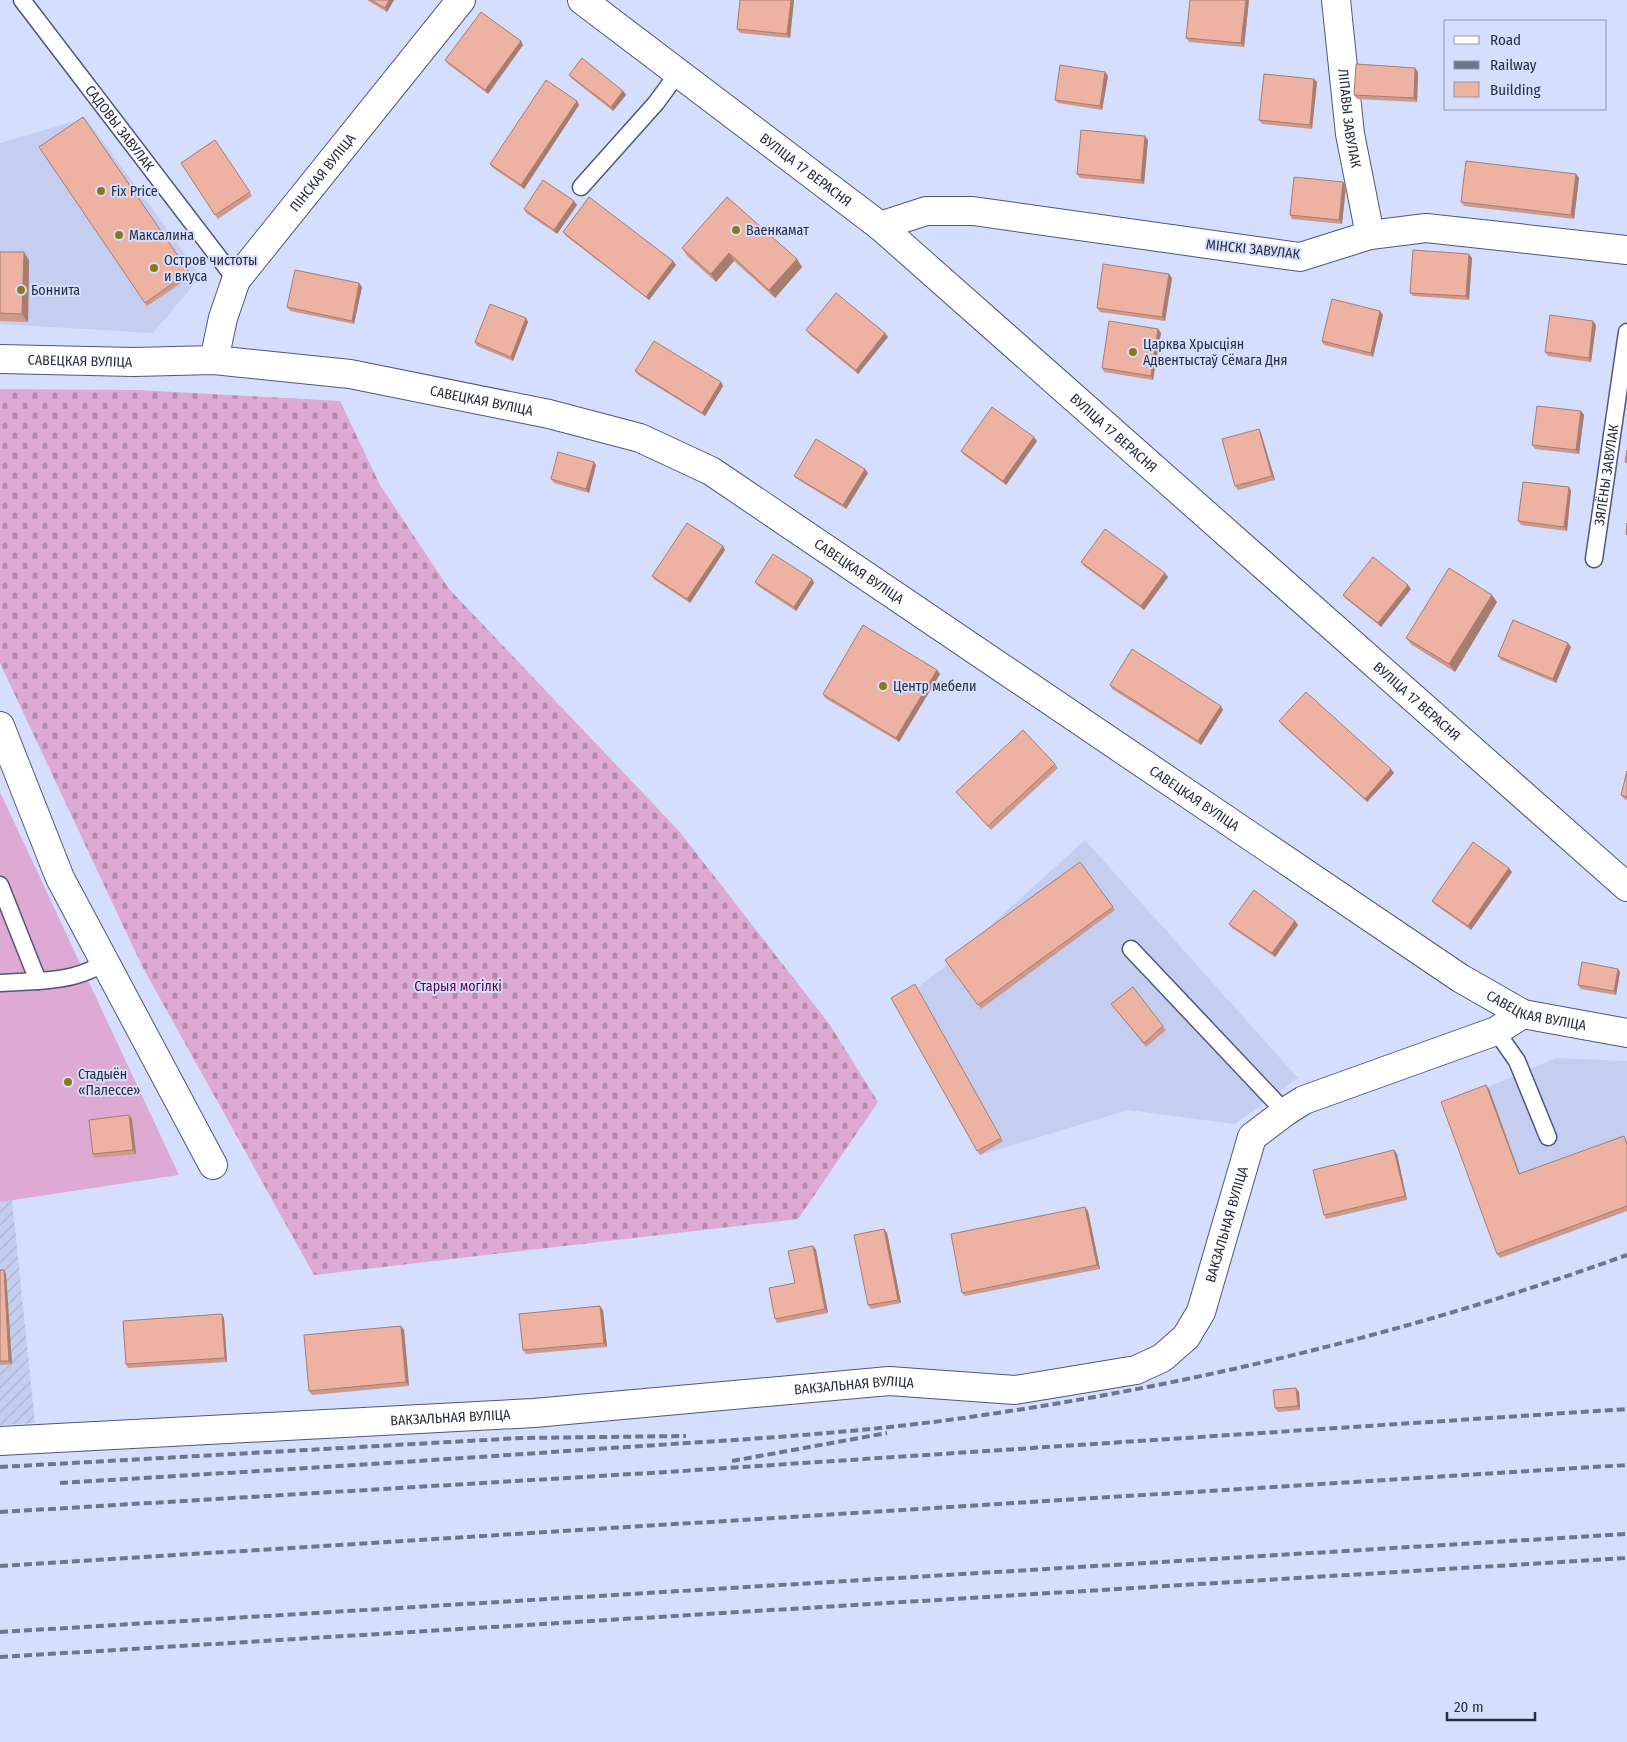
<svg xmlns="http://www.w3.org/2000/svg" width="1627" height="1742" font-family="'Fira Sans Condensed',sans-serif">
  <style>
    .built { fill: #c5cef1 }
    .industrial { fill: url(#industrial-furrows) }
    .cemetery { fill: url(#cemetery-stones) }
    .pitch { fill: #dea9d2 }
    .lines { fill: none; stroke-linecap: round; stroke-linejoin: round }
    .service-casing { stroke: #4d5682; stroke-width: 19 }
    .minor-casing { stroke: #4d5682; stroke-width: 30 }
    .tertiary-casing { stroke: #4d5682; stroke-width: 30 }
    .service { stroke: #fff; stroke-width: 16 }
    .minor { stroke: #fff; stroke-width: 28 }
    .tertiary { stroke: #fff; stroke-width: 28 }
    .rail { stroke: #6f758d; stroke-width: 4; stroke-dasharray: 8 4; stroke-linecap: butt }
    .wall { fill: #cc998b }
    .shaded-wall { fill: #a67d71 }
    .building { fill: #edb2a2; stroke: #a67d71 }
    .poi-dot { fill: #8c771c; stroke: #d6defd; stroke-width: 2 }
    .labels { text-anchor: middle; stroke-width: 4; stroke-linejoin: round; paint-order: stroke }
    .street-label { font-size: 14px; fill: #292d41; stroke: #d6defd }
    .poi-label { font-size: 14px; fill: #292d41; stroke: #d6defd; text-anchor: start }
    .park-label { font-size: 14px; fill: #5b034f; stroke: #d6defd }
  </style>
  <defs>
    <pattern id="industrial-furrows" width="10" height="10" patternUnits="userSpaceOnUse" patternTransform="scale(1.25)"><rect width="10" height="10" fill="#c5cef1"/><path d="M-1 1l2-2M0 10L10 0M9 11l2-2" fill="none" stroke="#a9b1d0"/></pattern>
    <pattern id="cemetery-stones" width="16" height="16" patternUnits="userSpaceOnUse" patternTransform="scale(1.25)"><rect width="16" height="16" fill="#dea9d2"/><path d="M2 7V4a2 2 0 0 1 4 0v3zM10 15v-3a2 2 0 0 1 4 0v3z" fill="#b48aac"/></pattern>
  </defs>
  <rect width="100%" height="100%" fill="#d6defd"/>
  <path class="built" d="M86,118L201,276L153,333L0,324V143Z
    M1085,840L1298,1078L1235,1124L1128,1110L980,1155L917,988L948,964Z
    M1556,1058L1627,1061V1211L1500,1258L1444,1106Z"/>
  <path class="industrial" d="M12,1200L35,1423L0,1425V1202Z"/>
  <path class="cemetery" d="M0,389L138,390L340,401L380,485L449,589L679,831L830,1025L878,1102L798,1219L314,1275L142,966L0,663Z"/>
  <path class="pitch" d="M0,792L179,1175L0,1202Z"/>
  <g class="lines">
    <defs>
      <g id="service">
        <path id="s1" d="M22,0L236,280"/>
        <path d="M581,187L656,103L678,73"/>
        <path id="s2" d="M1594,559L1627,332"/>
        <path d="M0,885L38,981C66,979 81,976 105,963"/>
        <path d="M1131,949L1285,1112"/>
        <path d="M0,983L38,981"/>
        <path d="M1496,1031L1517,1061L1548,1137"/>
      </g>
      <g id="minor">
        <path id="s3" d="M1336,0L1350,134L1370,235"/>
        <path d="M880,226L926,211H973L1300,257L1370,235L1426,228L1627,250"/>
        <path d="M0,726L60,878L213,1165"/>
        <path id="s4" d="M0,1441L534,1413L889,1381L1015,1390L1136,1370L1162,1358L1186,1337L1201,1312L1252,1137L1285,1112L1304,1100L1496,1031L1523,1014"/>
      </g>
      <g id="tertiary">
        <path id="s5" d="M582,0L880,226L1627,887"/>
        <path id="s6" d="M0,359L134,362L214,360L350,374L549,414L640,438L711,471L1460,978L1523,1014L1627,1033"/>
        <path id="s7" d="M214,360L223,318L236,280L461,0"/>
      </g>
    </defs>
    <use href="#service" class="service-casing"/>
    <use href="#minor" class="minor-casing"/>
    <use href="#tertiary" class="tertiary-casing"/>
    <use href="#service" class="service"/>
    <use href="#minor" class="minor"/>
    <use href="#tertiary" class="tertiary"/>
    <path class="rail" d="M732,1461L887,1433
      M0,1467L521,1438L686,1436
      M60,1483C243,1472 427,1461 610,1448C732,1440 855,1434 977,1416C1198,1384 1416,1331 1627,1255
      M0,1512L666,1472L1627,1409
      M0,1566L1627,1465
      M0,1632L1627,1534
      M0,1657L1627,1558"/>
  </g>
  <path class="wall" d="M367,0H394L387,12Z
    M740,0H794L790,38L740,33L737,29Z
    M1190,0H1249L1244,47L1189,42L1186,38Z
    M521,41L523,45L488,94L448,64L445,60Z
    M1105,72L1108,76L1102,110L1058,103L1055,100Z
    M1418,72L1417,102L1357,99L1354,95Z
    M569,75L623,91L626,95L613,111L571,78Z
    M1314,79L1317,82L1312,129L1262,124L1259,120Z
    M577,101L579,105L524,189L493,168L490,164Z
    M83,117L192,276L147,306L39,147Z
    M215,140L252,196L218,219L181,163Z
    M1148,140L1144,184L1080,178L1077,174Z
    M1576,174L1579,178L1574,219L1464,206L1461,202Z
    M1343,182L1346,186L1342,224L1292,219L1290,215Z
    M727,197L802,267L775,298L734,261L716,282L687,256L682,248Z
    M574,201L577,205L557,234L526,213L524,209Z
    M563,232L673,261L676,265L649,300L566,236Z
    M0,252L29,260L28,322L0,321Z
    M1472,258L1469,300L1413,296L1410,293Z
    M1172,278L1165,321L1100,312L1097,308Z
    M359,283L362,287L354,324L290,311L287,307Z
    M1383,315L1373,357L1324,345L1322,341Z
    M526,318L528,322L513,361L477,346L475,342Z
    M1596,325L1591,362L1548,356L1545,352Z
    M1158,329L1161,333L1153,380L1104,372L1102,368Z
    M806,330L888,337L858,374L809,334Z
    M635,371L721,382L723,386L705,416L638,375Z
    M1581,411L1584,415L1579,454L1535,449L1532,445Z
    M1259,429L1261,433L1275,480L1238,490L1235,486Z
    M1037,441L1006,485L964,455L961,451Z
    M596,465L589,493L554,483L551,479Z
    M868,473L846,509L797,479L794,476Z
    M1569,487L1571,491L1567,531L1521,525L1518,521Z
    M723,546L725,550L690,603L655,580L652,576Z
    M1081,562L1168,577L1144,610L1084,566Z
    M812,579L814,583L796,611L758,586L755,582Z
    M1411,589L1381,627L1345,598L1343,595Z
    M1492,595L1497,602L1455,672L1412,645L1406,638Z
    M1571,647L1556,683L1501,660L1498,656Z
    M937,670L940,674L899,742L825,698L823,694Z
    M1110,685L1223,710L1201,745L1112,689Z
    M1279,721L1391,769L1394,773L1367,802L1282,725Z
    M1055,764L1058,768L991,830L956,792Z
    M1627,771V800L1624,799L1621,795Z
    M1080,862L1115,910L981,1009L945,960Z
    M1512,872L1471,930L1434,904L1432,901Z
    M1295,921L1298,925L1275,957L1232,928L1229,924Z
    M1618,969L1620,972L1616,995L1581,989L1578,985Z
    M1133,987L1166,1030L1146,1047L1111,1004Z
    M917,988L1003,1141L980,1155L977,1151Z
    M1486,1085L1489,1089L1520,1174L1626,1140L1627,1142V1211L1500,1258L1497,1254Z
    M129,1115L132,1119L136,1154L95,1158L93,1154Z
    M1394,1150L1397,1154L1407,1200L1326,1219L1324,1215Z
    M1088,1211L1100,1269L965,1296L962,1293Z
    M884,1229L887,1233L901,1303L871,1309L868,1305Z
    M813,1246L816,1250L828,1313L777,1323L775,1319L795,1283Z
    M0,1270H4L6,1274L12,1364L0,1365Z
    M603,1310L607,1347L526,1354L523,1350Z
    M224,1318L227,1362L128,1368L126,1364Z
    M401,1326L404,1330L409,1386L312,1395L309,1391Z
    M1299,1392L1300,1410L1278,1412L1275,1408Z"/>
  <path class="shaded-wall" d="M389,0H394L387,12L385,8Z
    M791,0H794L790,38L787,34Z
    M1246,0H1249L1244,47L1241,43Z
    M521,41L523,45L488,94L485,90Z
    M1415,68L1418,72L1417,102L1414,98Z
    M1105,72L1108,76L1102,110L1100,106Z
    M1314,79L1317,82L1312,129L1310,125Z
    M623,91L626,95L613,111L611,107Z
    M577,101L579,105L524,189L521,185Z
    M1145,136L1148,140L1144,184L1141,180Z
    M1576,174L1579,178L1574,219L1571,215Z
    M1343,182L1346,186L1342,224L1339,220Z
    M574,201L577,205L557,234L554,230Z
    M24,252L29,260L28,322L22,314Z
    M729,253L734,261L716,282L711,274Z
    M1469,254L1472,258L1469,300L1466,296Z
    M797,259L802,267L775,298L769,290Z
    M673,261L676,265L649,300L646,297Z
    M1169,274L1172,278L1165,321L1162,317Z
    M359,283L362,287L354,324L352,321Z
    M1380,311L1383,315L1373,357L1371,353Z
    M526,318L528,322L513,361L511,357Z
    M1593,321L1596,325L1591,362L1589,358Z
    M1158,329L1161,333L1153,380L1151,376Z
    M885,333L888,337L858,374L856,370Z
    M721,382L723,386L705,416L702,413Z
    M1581,411L1584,415L1579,454L1576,450Z
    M1259,429L1261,433L1275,480L1272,476Z
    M1034,437L1037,441L1006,485L1003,481Z
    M594,462L596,465L589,493L586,489Z
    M865,469L868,473L846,509L843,505Z
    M1569,487L1571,491L1567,531L1564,527Z
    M723,546L725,550L690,603L687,599Z
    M1165,573L1168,577L1144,610L1141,606Z
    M812,579L814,583L796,611L794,607Z
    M1408,585L1411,589L1381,627L1378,623Z
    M1492,595L1497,602L1455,672L1449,664Z
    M1568,643L1571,647L1556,683L1553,679Z
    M937,670L940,674L899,742L896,738Z
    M1221,706L1223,710L1201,745L1198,741Z
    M1391,769L1394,773L1367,802L1365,799Z
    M1509,868L1512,872L1471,930L1468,926Z
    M1295,921L1298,925L1275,957L1272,953Z
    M1618,969L1620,972L1616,995L1614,991Z
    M1486,1085L1489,1089L1521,1178L1519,1174Z
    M129,1115L132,1119L136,1154L133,1150Z
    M1394,1150L1397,1154L1407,1200L1405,1196Z
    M1085,1207L1088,1211L1100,1269L1097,1265Z
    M884,1229L887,1233L901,1303L898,1300Z
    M813,1246L816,1250L828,1313L825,1309Z
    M4,1270L6,1274L12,1364L9,1361Z
    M600,1306L603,1310L607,1347L604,1343Z
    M222,1314L224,1318L227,1362L225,1358Z
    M401,1326L404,1330L409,1386L406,1382Z
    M1296,1388L1299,1392L1300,1410L1298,1406Z"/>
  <path class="building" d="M371,0H389L385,8Z
    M740,0H791L787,34L737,29Z
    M1190,0H1246L1241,43L1186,38Z
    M481,12L521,41L485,90L445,60Z
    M582,58L623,91L611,107L569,75Z
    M1356,64L1415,68L1414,98L1354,95Z
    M1060,65L1105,72L1100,106L1055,100Z
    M1264,74L1314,79L1310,125L1259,120Z
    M546,80L577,101L521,185L490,164Z
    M83,117L189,272L145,303L39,147Z
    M1081,130L1145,136L1141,180L1077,174Z
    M215,140L250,192L215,215L181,163Z
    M1466,161L1576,174L1571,215L1461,202Z
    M1294,177L1343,182L1339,220L1290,215Z
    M543,180L574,201L554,230L524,209Z
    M589,197L673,261L646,297L563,232Z
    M727,197L797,259L769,290L729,253L711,274L682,248Z
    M1413,250L1469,254L1466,296L1410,293Z
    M0,252H24L22,314L0,313Z
    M1103,264L1169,274L1162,317L1097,308Z
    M295,270L359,283L352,321L287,307Z
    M836,293L885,333L856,370L806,330Z
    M1332,299L1380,311L1371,353L1322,341Z
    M490,304L526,318L511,357L475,342Z
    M1550,315L1593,321L1589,358L1545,352Z
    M1109,321L1158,329L1151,376L1102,368Z
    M654,341L721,382L702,413L635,371Z
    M1537,406L1581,411L1576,450L1532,445Z
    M992,407L1034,437L1003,481L961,451Z
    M1259,429L1272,476L1235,486L1222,439Z
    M816,439L865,469L843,505L794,476Z
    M1627,450V462H1625Z
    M558,452L594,462L586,489L551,479Z
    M1523,482L1569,487L1564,527L1518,521Z
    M687,523L723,546L687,599L652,576Z
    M1627,523V535L1626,534Z
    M1105,529L1165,573L1141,606L1081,562Z
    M773,554L812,579L794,607L755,582Z
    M1373,557L1408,585L1378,623L1343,595Z
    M1449,568L1492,595L1449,664L1406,638Z
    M1513,620L1568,643L1553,679L1498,656Z
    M863,625L937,670L896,738L823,694Z
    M1132,649L1221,706L1198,741L1110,685Z
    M1306,692L1391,769L1365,799L1279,721Z
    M1023,730L1055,764L988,826L956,792Z
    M1627,771V797L1621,795Z
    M1473,842L1509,868L1468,926L1432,901Z
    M1080,862L1113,907L978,1005L945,960Z
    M1254,890L1295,921L1272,953L1229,924Z
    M1582,962L1618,969L1614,991L1578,985Z
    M915,984L1001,1138L977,1151L891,998Z
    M1133,987L1163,1026L1144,1043L1111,1004Z
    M1486,1085L1519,1174L1624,1136L1627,1145V1206L1497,1254L1441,1102Z
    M129,1115L133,1150L93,1154L89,1120Z
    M1394,1150L1405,1196L1324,1215L1313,1170Z
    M1085,1207L1097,1265L962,1293L951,1234Z
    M884,1229L898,1300L868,1305L854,1235Z
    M813,1246L825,1309L775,1319L769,1288L795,1283L788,1251Z
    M0,1270H4L9,1361H0Z
    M600,1306L604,1343L523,1350L519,1314Z
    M222,1314L225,1358L126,1364L123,1321Z
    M401,1326L406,1382L309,1391L304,1335Z
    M1296,1388L1298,1406L1275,1408L1273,1390Z"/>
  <g class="poi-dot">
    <circle cx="101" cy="191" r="5"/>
    <circle cx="736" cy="230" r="5"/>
    <circle cx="119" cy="235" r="5"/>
    <circle cx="154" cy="268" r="5"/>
    <circle cx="21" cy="290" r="5"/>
    <circle cx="1133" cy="352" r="5"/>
    <circle cx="883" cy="686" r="5"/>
    <circle cx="68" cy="1082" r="5"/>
  </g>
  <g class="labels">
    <g class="street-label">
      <text dy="5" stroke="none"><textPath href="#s3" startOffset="119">ЛІПАВЫ ЗАВУЛАК</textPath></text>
      <text dy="5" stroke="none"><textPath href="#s1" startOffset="161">САДОВЫ ЗАВУЛАК</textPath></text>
      <text dy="5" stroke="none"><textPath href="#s5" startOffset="281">ВУЛІЦА 17 ВЕРАСНЯ</textPath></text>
      <text dy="5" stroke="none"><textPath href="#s7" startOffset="221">ПІНСКАЯ ВУЛІЦА</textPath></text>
      <text transform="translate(1253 249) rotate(6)" y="5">МІНСКІ ЗАВУЛАК</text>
      <text dy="5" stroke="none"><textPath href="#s6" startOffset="80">САВЕЦКАЯ ВУЛІЦА</textPath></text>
      <text dy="5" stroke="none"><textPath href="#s6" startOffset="485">САВЕЦКАЯ ВУЛІЦА</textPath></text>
      <text dy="5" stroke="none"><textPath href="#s5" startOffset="686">ВУЛІЦА 17 ВЕРАСНЯ</textPath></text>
      <text dy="5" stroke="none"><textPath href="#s2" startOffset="85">ЗЯЛЁНЫ ЗАВУЛАК</textPath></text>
      <text dy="5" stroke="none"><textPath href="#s6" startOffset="905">САВЕЦКАЯ ВУЛІЦА</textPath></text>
      <text dy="5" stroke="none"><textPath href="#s5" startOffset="1091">ВУЛІЦА 17 ВЕРАСНЯ</textPath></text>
      <text dy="5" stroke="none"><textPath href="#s6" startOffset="1310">САВЕЦКАЯ ВУЛІЦА</textPath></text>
      <text dy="5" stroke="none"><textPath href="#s6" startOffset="1715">САВЕЦКАЯ ВУЛІЦА</textPath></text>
      <text dy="5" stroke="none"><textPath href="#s4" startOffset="1321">ВАКЗАЛЬНАЯ ВУЛІЦА</textPath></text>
      <text dy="5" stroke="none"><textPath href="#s4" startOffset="856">ВАКЗАЛЬНАЯ ВУЛІЦА</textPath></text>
      <text dy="5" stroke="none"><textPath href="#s4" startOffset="451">ВАКЗАЛЬНАЯ ВУЛІЦА</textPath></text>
    </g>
    <g class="poi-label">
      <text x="111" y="196">Fix Price</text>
      <text x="746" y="235">Ваенкамат</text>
      <text x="129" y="240">Максалина</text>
      <text x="164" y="265">Остров чистоты<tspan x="164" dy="16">и вкуса</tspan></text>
      <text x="31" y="295">Боннита</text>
      <text x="1143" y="349">Царква Хрысціян<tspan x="1143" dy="16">Адвентыстаў Сёмага Дня</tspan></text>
      <text x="893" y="691">Центр мебели</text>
      <text x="78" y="1079">Стадыён<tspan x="78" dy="16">«Палессе»</tspan></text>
    </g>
    <g class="park-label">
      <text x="458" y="991">Старыя могілкі</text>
    </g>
  </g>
  <rect x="1444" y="20" width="162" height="90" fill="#d6defd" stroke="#9197b2"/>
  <rect x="1454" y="36" width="25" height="8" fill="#ffffff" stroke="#9197b2"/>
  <text x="1490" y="45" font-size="15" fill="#292d41">Road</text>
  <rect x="1454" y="61" width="25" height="8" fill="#6f758d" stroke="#9197b2"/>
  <text x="1490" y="70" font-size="15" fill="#292d41">Railway</text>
  <rect x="1454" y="82" width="25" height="15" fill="#edb2a2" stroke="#9197b2"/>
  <text x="1490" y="95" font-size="15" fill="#292d41">Building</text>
  <path d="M1447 1712v8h88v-8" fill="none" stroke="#292d41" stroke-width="2.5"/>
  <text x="1454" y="1712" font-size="15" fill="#292d41" stroke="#d6defd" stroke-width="4" paint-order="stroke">20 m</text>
</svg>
